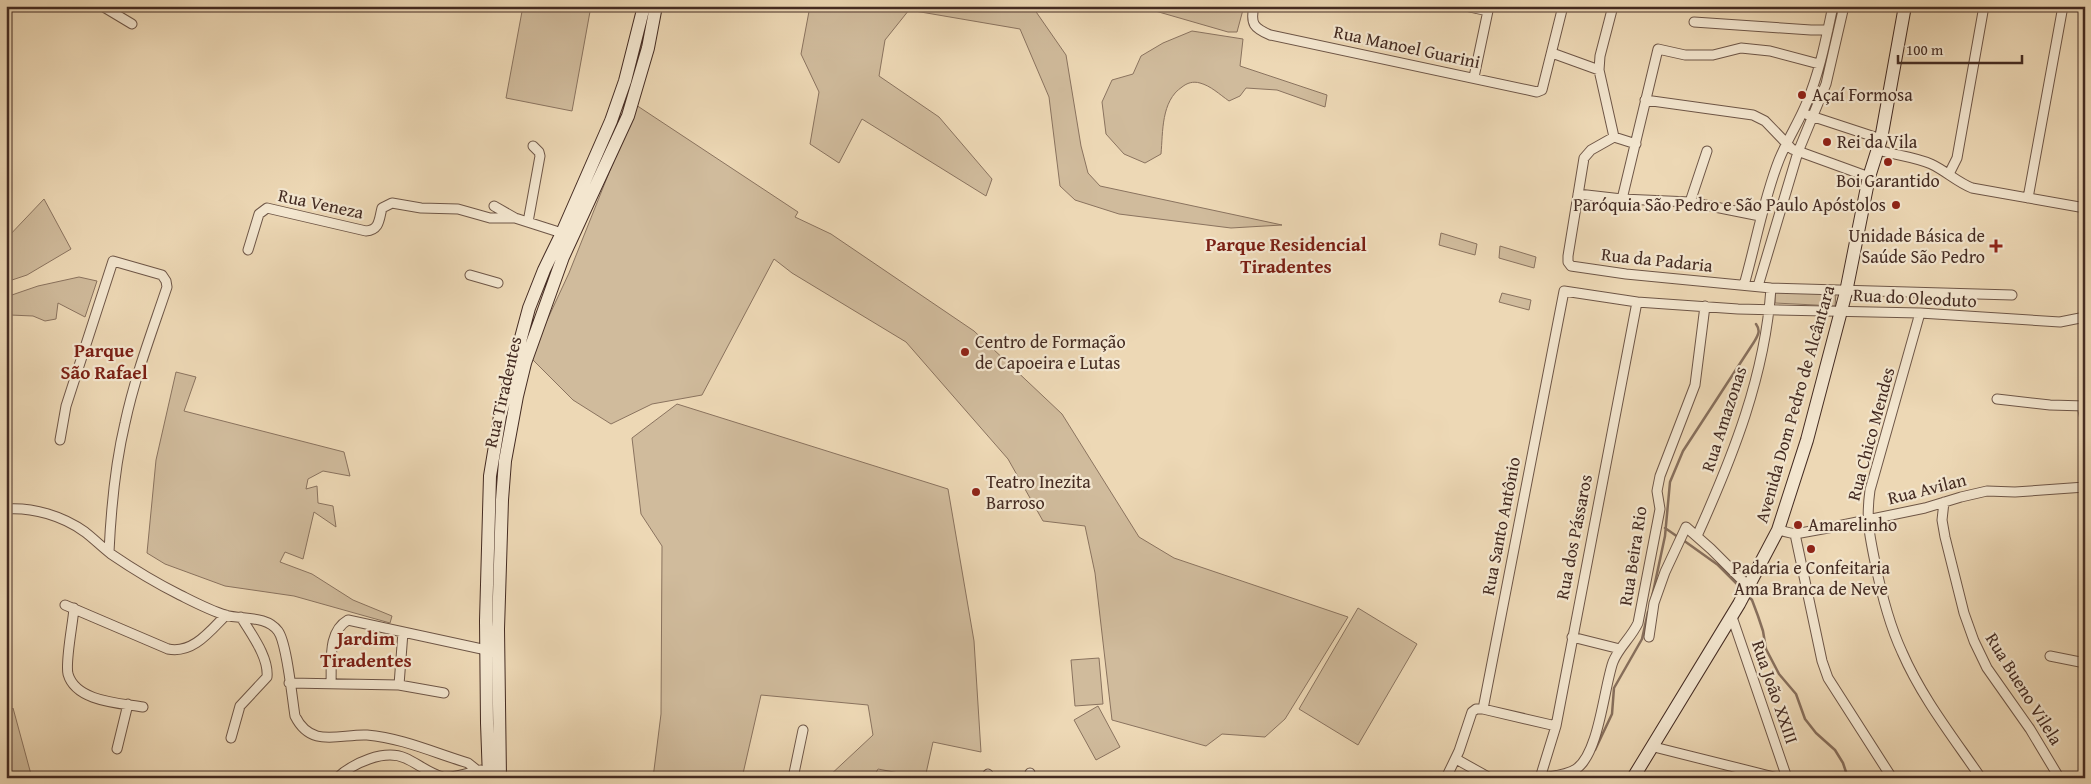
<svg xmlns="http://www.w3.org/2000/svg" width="2091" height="784" font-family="'Gentium Book Plus',serif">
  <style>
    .green { fill: #d0bb9c; stroke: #8a735f }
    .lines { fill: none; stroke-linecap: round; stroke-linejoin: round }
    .stream { stroke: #876f5c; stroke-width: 2.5 }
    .street-casing { stroke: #6e5647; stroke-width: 11 }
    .secondary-casing { stroke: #442b22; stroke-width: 14 }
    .street { stroke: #f3e6cf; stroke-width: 9 }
    .secondary { stroke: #f3e6cf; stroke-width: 12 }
    .poi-dot { fill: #8f2418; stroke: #f3e6cf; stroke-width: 2 }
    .labels { text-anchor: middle; stroke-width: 4.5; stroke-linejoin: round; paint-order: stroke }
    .street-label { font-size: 18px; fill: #442b22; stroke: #f3e6cf }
    .poi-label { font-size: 18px; fill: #442b22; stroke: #f3e6cf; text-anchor: start }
    .neighbourhood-label { font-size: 19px; font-weight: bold; fill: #7a1f14; stroke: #f3e6cf }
  </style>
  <rect width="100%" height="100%" fill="#edd8b5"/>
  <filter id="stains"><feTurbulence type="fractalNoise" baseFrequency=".004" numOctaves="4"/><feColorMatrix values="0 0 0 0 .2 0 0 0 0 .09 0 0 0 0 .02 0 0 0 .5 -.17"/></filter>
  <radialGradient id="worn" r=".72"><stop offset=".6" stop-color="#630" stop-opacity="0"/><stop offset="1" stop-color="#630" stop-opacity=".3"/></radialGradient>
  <path class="green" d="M523,6H591L572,111L506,98Z
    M810,6H1032L1066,55L1081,146L1088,173L1100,186L1282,225L1231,228L1119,214L1075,200L1060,186L1049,97L1020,29L909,10L885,40L879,76L939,117L992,179L986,196L862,119L839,163L810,144L819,92L801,54Z
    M1138,6H1244L1237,32H1228Z
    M1192,31L1243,39L1240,66L1327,95L1325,107L1277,90L1246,88L1240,96L1229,101C1219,94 1211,86 1200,83C1193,81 1187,83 1182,87C1161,101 1163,132 1161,154L1145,163L1124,154L1106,134L1102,102L1112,80L1133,74L1141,56L1163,43Z
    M636,105L798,212L795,217L831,234L974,331L1062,414L1139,537L1174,558L1348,617L1285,719L1265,737L1222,734L1206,746L1112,720L1095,573L1085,526L1043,521L1008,459L906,342L792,273L774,259L702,395L652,404L611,424L573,400L530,357L569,273Z
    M44,199L71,249L27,275L6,282V239Z
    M1441,233L1477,244L1475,255L1439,245Z
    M1500,246L1536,257L1534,268L1499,258Z
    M79,277L97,281L85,317L58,303L56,319L45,321L33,316L10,315L6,297L38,286Z
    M1775,290L1836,293L1835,306L1775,303Z
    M1502,293L1531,300L1529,310L1499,302Z
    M176,372L196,377L184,411L344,452L350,476L323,471L308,479L306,489L317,486L318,503L333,506L336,527L314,512L303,559L285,552L280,562L312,574L353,600L392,616L390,623L294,596L225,586L165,564L147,553L156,460Z
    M677,404L948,489L974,641L981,752L933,742L925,778L878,769L873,778H827L873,735L868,705L761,695L742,778H653L661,714L662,546L641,514L632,438Z
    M1358,608L1417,644L1358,745L1299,709Z
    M1099,658L1103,704L1075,706L1071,660Z
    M1098,706L1120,747L1096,760L1074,720Z
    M13,708L32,778H6V715Z"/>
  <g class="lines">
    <path class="stream" d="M1665,528L1678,537
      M1683,540L1718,565L1742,589
      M1747,595L1752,600L1758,616L1763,631L1766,649L1779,674L1796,694L1805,719L1816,733L1835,750L1843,763L1848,778
      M1652,597L1665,536L1670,482L1683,451L1754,342C1758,335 1761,331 1756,324
      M1595,750L1612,714L1614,688L1642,639L1648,612
      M1577,773L1586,765"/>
    <defs>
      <path id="street" d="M102,6L132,24
        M1254,6C1250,24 1254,28 1270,35L1537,92L1542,90L1563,6
        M1465,6L1488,11
        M1613,6L1600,56L1599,70L1614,137
        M1694,22L1811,30H1828
        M1552,53L1599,70
        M1474,77L1489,6
        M1645,100L1753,115L1765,121L1792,149L1869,177
        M1808,115L1881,139
        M1636,144L1614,137L1591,150L1584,158L1568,256V262L1571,266L1626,274L1771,288L2012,295
        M1878,150C1895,155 1915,157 1931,164C1946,171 1957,182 1972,188L2085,208
        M1949,174L1957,158L1984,6
        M1578,194L1622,199L1690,202L1760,216
        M2028,198L2063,6
        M1622,199L1658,49L1685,55H1713L1741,48L1770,51L1819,64
        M1690,202L1707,151
        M494,206L515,218L565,234
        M528,222L540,156L539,152L533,146
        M248,250L259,214L267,208L366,231C380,230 379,219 382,208L392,203L421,208L458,209L490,218H515
        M470,275L498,283
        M1744,285C1756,243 1763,201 1779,160C1787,140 1799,122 1807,102C1820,71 1826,38 1833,6
        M1758,286L1798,152L1826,84L1844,6
        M1920,313L1870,490C1866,519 1869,533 1875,562C1881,592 1889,624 1902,652C1922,698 1953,737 1981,778
        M1997,399L2050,405L2085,406
        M2082,406L2085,419
        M60,440L66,406L113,261L162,275L166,281L167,287C152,332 135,376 125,423C115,465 111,509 109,552
        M1944,502L1942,520L1945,537L1964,613L1974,641L1987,668L2030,729L2057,774
        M6,509C33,507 63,516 85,532C94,539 102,547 111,554C133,569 156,583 180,595C194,602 209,610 225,615C242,620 266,615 278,631C287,643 292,698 295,716C300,726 306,733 317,736C332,740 351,734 367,735C402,738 435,753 468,763L478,771
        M1778,530L1795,534L1828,528L1925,508L1961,497L1987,491L2015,492L2085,487
        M1795,534L1822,661L1828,678L1892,778
        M1697,536C1733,456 1765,376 1771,288
        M65,605L168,649C193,654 210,631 226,615
        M74,608C73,623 65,662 68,674C76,702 120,703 143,707
        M1732,617L1787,778
        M1572,637L1620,649
        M1649,637L1654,603L1665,572L1686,527L1711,549L1749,587
        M2050,656L2085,663
        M289,683L399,685L444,693
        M331,683C332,661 327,632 348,620L491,651
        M399,685L403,632
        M1483,709L1556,726
        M231,738L240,706L267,677C269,657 251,634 241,617
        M1654,747L1778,778
        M117,749L128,704
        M1456,759L1490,778
        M1030,773V778
        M337,778C353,763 384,749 405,758C417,763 430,774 443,777C451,779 472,772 481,770
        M793,778L803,730
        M987,778L988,774
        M1446,778L1459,751L1472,712L1476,709H1483L1564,291L1637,302L1738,309L1920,313L2060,322L2085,317
        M1540,778L1556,726L1637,302
        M1542,778C1553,776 1567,775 1576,769C1599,754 1604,687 1613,662C1619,647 1631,638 1638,623L1660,509L1657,491L1660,476L1695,385L1705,306"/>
      <path id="secondary" d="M489,778L487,723L486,621L490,476L500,416L529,308L544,270L562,233L611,121L625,81L644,6
        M500,778L498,629L502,500L505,461L517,396L525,363L563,257L628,116L648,48L656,6
        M1633,778L1739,604L1778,530L1807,440L1846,292L1869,177L1881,139L1905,6"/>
    </defs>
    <use href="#street" class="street-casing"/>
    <use href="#secondary" class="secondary-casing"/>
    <use href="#street" class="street"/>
    <use href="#secondary" class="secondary"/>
  </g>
  <g class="poi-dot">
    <circle cx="1802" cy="95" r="5"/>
    <circle cx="1827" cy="142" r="5"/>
    <circle cx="1888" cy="162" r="5"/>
    <circle cx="1896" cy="205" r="5"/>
    <path d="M1993.5 238.5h5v5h5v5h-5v5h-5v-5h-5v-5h5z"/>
    <circle cx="965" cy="352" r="5"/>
    <circle cx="976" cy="492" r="5"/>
    <circle cx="1798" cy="525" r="5"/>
    <circle cx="1811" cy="549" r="5"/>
  </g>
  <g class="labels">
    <g class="street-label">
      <text transform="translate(1407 47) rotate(12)" y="6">Rua Manoel Guarini</text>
      <text transform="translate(321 204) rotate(12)" y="6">Rua Veneza</text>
      <text transform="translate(1657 260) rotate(6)" y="6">Rua da Padaria</text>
      <text transform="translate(1915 298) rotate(3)" y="6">Rua do Oleoduto</text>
      <text transform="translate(503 392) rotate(-77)" y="6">Rua Tiradentes</text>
      <text transform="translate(1795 404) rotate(-74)" y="6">Avenida Dom Pedro de Alcântara</text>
      <text transform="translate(1724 419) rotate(-72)" y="6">Rua Amazonas</text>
      <text transform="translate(1871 434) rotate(-75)" y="6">Rua Chico Mendes</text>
      <text transform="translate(1927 489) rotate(-14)" y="6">Rua Avilan</text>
      <text transform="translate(1501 526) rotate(-79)" y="6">Rua Santo Antônio</text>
      <text transform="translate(1574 537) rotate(-79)" y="6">Rua dos Pássaros</text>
      <text transform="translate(1633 556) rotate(-81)" y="6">Rua Beira Rio</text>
      <text transform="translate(2024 689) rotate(58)" y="6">Rua Bueno Vilela</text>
      <text transform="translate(1775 692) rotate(71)" y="6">Rua João XXIII</text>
    </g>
    <g class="poi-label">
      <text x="1812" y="101">Açaí Formosa</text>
      <text x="1837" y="148">Rei da Vila</text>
      <text x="1888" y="187" text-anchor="middle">Boi Garantido</text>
      <text x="1886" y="211" text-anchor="end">Paróquia São Pedro e São Paulo Apóstolos</text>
      <text x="1985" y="242" text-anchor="end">Unidade Básica de<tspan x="1985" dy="21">Saúde São Pedro</tspan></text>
      <text x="975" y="348">Centro de Formação<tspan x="975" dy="21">de Capoeira e Lutas</tspan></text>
      <text x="986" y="488">Teatro Inezita<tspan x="986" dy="21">Barroso</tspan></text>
      <text x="1808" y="531">Amarelinho</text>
      <text x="1811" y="574" text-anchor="middle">Padaria e Confeitaria<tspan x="1811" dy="21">Ama Branca de Neve</tspan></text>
    </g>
    <g class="neighbourhood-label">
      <text x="1286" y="251">Parque Residencial<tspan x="1286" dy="22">Tiradentes</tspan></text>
      <text x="104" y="357">Parque<tspan x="104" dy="22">São Rafael</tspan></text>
      <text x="366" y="645">Jardim<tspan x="366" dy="22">Tiradentes</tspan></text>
    </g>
  </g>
  <rect width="2091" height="784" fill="none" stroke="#edd8b5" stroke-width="25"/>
  <rect x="8" y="8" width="2076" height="769" fill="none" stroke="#442b22" stroke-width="2.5"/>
  <rect x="12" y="12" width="2066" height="759" fill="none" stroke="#442b22"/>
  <path d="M1898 55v8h124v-8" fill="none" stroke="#442b22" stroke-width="2.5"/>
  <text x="1906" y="55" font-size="15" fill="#442b22" stroke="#f3e6cf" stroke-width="4" paint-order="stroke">100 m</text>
  <rect width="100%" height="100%" filter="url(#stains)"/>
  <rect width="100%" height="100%" fill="url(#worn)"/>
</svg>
